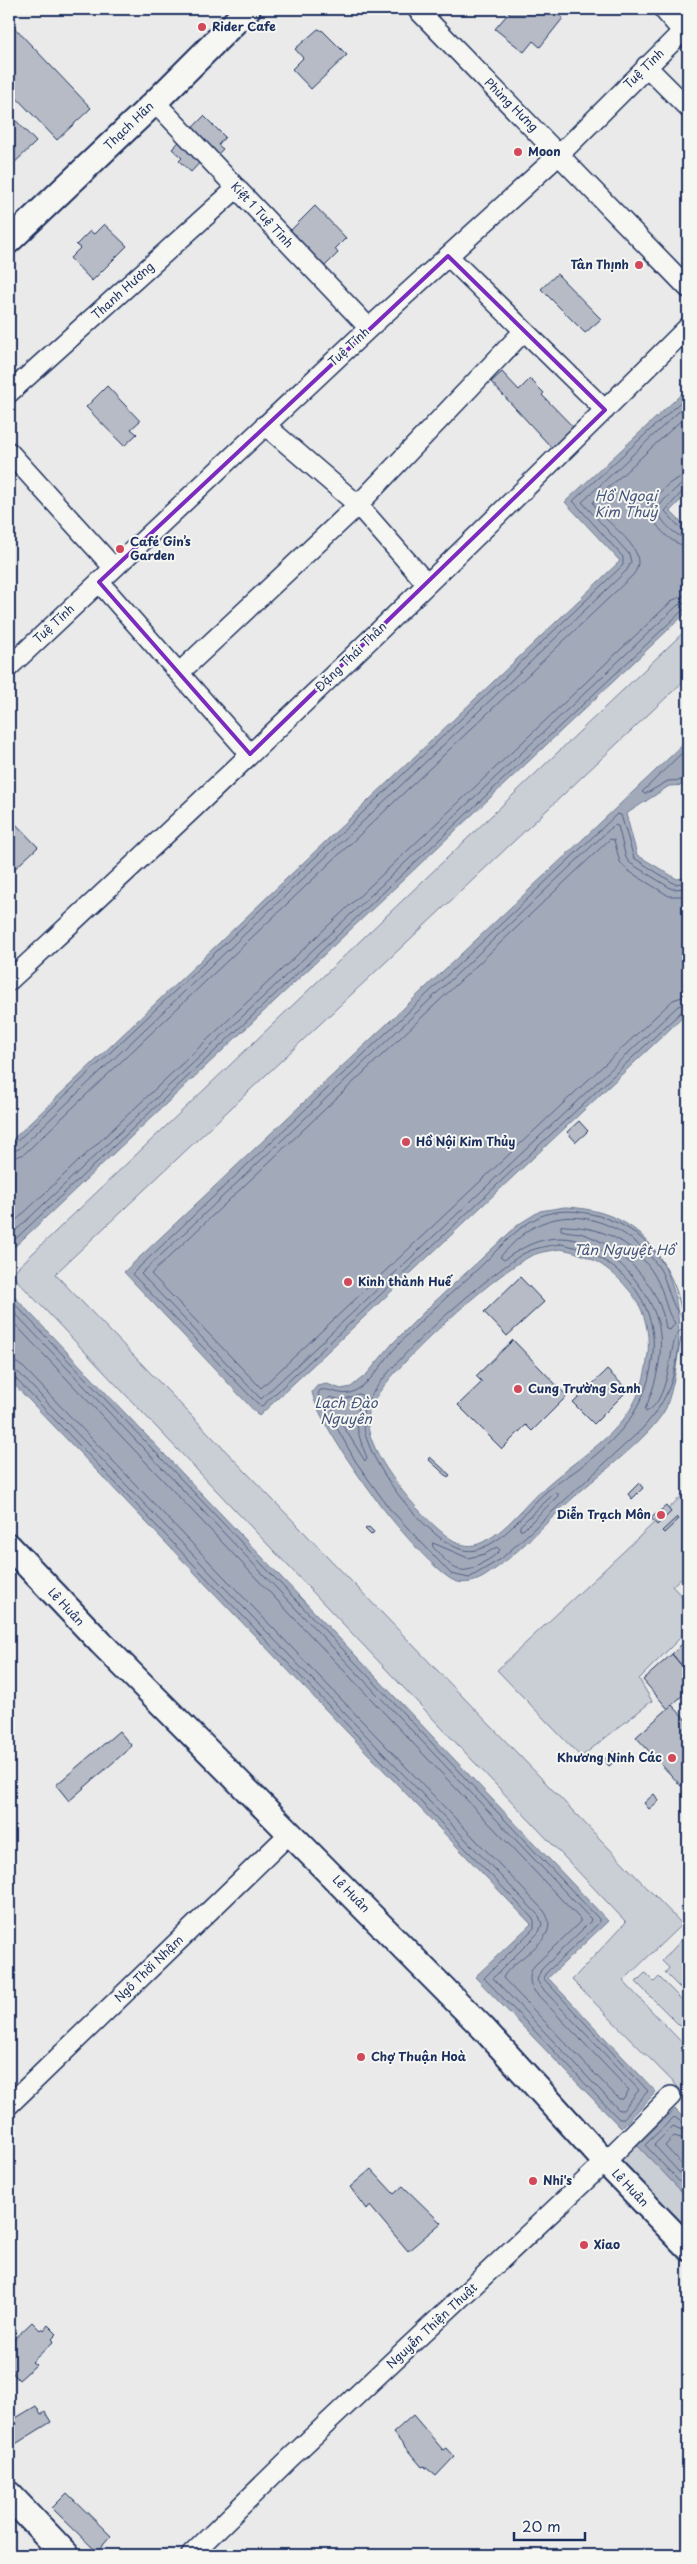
<svg xmlns="http://www.w3.org/2000/svg" width="697" height="2564" font-family="'Playpen Sans',sans-serif">
  <style>
    .green { fill: #caced5; stroke: #727e9a }
    .water { fill: #a2aaba; stroke: #6c7995; fill-rule: evenodd }
    .lines { fill: none; stroke-linecap: round; stroke-linejoin: round }
    .shore { stroke: #516083; stroke-width: 1 }
    .building { fill: #b6bbc6; stroke: #1b2f5e }
    .minor-casing { stroke: #1b2f5e; stroke-width: 22 }
    .tertiary-casing { stroke: #1b2f5e; stroke-width: 28 }
    .secondary-casing { stroke: #1b2f5e; stroke-width: 30 }
    .minor { stroke: #f6f6f2; stroke-width: 19 }
    .tertiary { stroke: #f6f6f2; stroke-width: 24 }
    .secondary { stroke: #f6f6f2; stroke-width: 26 }
    .marked { fill: none; stroke: #7b2cbf; stroke-width: 4; stroke-linejoin: round }
    .poi-dot { fill: #d1495b; stroke: #f6f6f2; stroke-width: 2 }
    .labels { text-anchor: middle; stroke-width: 4; stroke-linejoin: round; paint-order: stroke }
    .poi-label { font-size: 12px; font-weight: bold; fill: #1b2f5e; stroke: #f6f6f2; text-anchor: start }
    .street-label { font-size: 12px; fill: #1b2f5e; stroke: #f6f6f2 }
    .water-label { font-size: 14px; font-style: italic; fill: #44547a; stroke: #f6f6f2 }
  </style>
  <rect width="100%" height="100%" fill="#e9eae9"/>
  <filter id="ink" filterUnits="userSpaceOnUse"><feTurbulence type="fractalNoise" baseFrequency=".02" numOctaves="2"/><feDisplacementMap in="SourceGraphic" scale="10" xChannelSelector="R" yChannelSelector="G"/><feConvolveMatrix kernelMatrix="1 2 1 2 8 2 1 2 1" color-interpolation-filters="sRGB"/></filter>
  <g filter="url(#ink)">
    <path class="green" d="M688,628V677L55,1274L682,1924L623,1981L688,2049V2097L572,1980L626,1922L11,1274Z
      M688,1490V1572L672,1586L688,1603V1630L639,1679L652,1701L581,1757L497,1670L655,1522L657,1524L671,1512L668,1509Z
      M687,1934L688,1935V1996L665,1973L669,1968L662,1961Z
      M645,1973L654,1982L659,1977L688,2006V2034L636,1982Z
      M637,2145L688,2198V2242L615,2167Z"/>
    <path class="water" d="M688,388V493L670,511L688,529V611L9,1252V1143L620,561L565,502Z
      M688,740V785L669,786L626,814L637,855L677,879L688,877V1012L259,1416L124,1272Z
      M565,1207C675,1211 697,1317 666,1408C650,1438 600,1473 574,1497C545,1523 519,1554 485,1576C477,1581 468,1584 458,1582C442,1580 394,1523 382,1507C364,1485 317,1418 312,1392L317,1386L327,1384L341,1389L351,1387L367,1374L393,1343L429,1307L519,1224L540,1211ZM560,1249C588,1253 611,1268 629,1290C644,1307 650,1331 648,1354C641,1428 592,1445 544,1488C524,1505 507,1531 483,1542C471,1548 462,1546 451,1539C423,1521 360,1448 368,1413C375,1380 494,1275 527,1258C537,1252 548,1251 560,1249Z
      M9,1291L608,1921L548,1978L656,2092L621,2128L475,1977L531,1924L9,1379Z
      M675,2109L688,2123V2198L637,2145Z"/>
    <g class="lines">
      <path class="shore" d="M688,476C673,476 652,496 651,511C653,526 673,546 688,546
        M688,483C680,484 677,488 671,493C667,498 660,502 659,509C657,520 678,538 688,539
        M688,489L683,491L665,511L683,531L688,533
        M688,747L642,792L645,794L668,781L688,780
        M688,882L675,884L634,858L621,815L617,814L132,1274L261,1407L683,1010L688,1009
        M688,888L672,889L630,863L626,858L618,826L614,825L141,1274L261,1399L678,1006L688,1002
        M688,896H669L627,870L620,862L614,840L610,839L151,1274L261,1388L673,1000L688,995
        M9,1146L14,1144L623,565V557L573,501L688,395
        M9,1152L19,1149L627,570L631,562L629,554L582,502L688,403
        M9,1160L24,1154L633,575C654,548 602,524 593,502L688,414
        M566,1226C609,1227 646,1249 662,1291C666,1303 667,1313 675,1323L670,1330L666,1329C661,1286 621,1245 580,1233C574,1232 567,1232 561,1230V1226Z
        M9,1227L673,600L688,594
        M9,1237L678,605L688,602
        M560,1244C588,1248 613,1263 632,1285C647,1303 655,1328 653,1352C649,1402 625,1432 587,1462C574,1473 559,1481 547,1491C526,1509 509,1537 484,1547C470,1554 459,1550 446,1542C415,1522 360,1454 363,1415C366,1378 488,1276 521,1255C533,1248 547,1246 560,1244Z
        M9,1245L683,610L688,608
        M9,1298L599,1919V1923L545,1974L544,1979L648,2091L623,2119H619L484,1978L534,1928V1920L15,1378L9,1376
        M9,1307L591,1919L590,1922L541,1970L537,1980L541,1987L639,2090L623,2110H619L493,1978L539,1932L542,1924L539,1916L19,1373L9,1369
        M688,1312L681,1309C674,1273 652,1239 618,1223C595,1213 565,1206 541,1216C517,1226 498,1250 480,1267C452,1293 423,1317 397,1346C384,1360 372,1383 353,1392C341,1397 331,1388 320,1390L318,1394L356,1462L389,1508L451,1574L469,1578L501,1559L642,1429C671,1396 673,1380 681,1338L688,1335
        M9,1318L580,1919V1922L534,1966C528,1975 529,1984 535,1992L629,2090L623,2099H619L503,1978C512,1957 565,1940 544,1911L24,1368L17,1363L9,1362
        M688,1319C672,1318 668,1282 660,1269C636,1233 588,1206 545,1222C528,1227 512,1244 500,1257L504,1260C521,1248 538,1238 560,1238C604,1238 647,1282 658,1323C665,1351 656,1384 645,1409L646,1412C668,1402 669,1355 676,1335L681,1330L688,1328
        M360,1394L363,1397C352,1422 358,1434 367,1458L365,1461L327,1400L330,1397L341,1400Z
        M555,1493H558V1496L523,1530H520V1526Z
        M433,1543L468,1558L485,1554L497,1547L500,1550C496,1555 490,1559 484,1562C458,1580 451,1566 433,1547Z
        M688,2126L674,2117L645,2145L688,2191
        M688,2133L673,2126L654,2145L688,2182
        M688,2140L674,2136L665,2146L688,2171"/>
    </g>
    <path class="building" d="M512,9H552L563,18L540,47L533,41L524,52L495,29Z
      M12,25L91,108L57,140L9,90V29Z
      M318,29L323,31L347,55L311,89L292,69L303,58L295,49Z
      M9,113L36,142L9,168Z
      M204,116L225,137L218,145L223,149L215,157H205L191,172L179,161L182,158L172,149Z
      M315,206L346,238L335,249L338,253L324,267L311,253L278,243Z
      M104,224L127,246L92,281L70,258L80,248L76,245L90,231L94,234Z
      M557,274L601,319L585,333L541,289Z
      M502,372L519,390L530,379L544,393L542,395L574,428L552,448L491,382Z
      M107,386L140,421L131,429L137,434L124,446L86,407Z
      M9,817L38,847L9,874Z
      M579,1121L588,1131L576,1142L567,1132Z
      M520,1277L544,1302L507,1336L484,1312Z
      M513,1340L567,1396L532,1431L526,1425L502,1449L458,1405L482,1382L476,1376Z
      M607,1370L628,1390L594,1424L573,1403Z
      M430,1457L450,1475L448,1477L428,1459Z
      M639,1483L643,1488L632,1499L628,1494Z
      M666,1506L671,1512L657,1525L651,1518Z
      M677,1517L679,1519L664,1533L662,1531Z
      M369,1527L374,1532L371,1535L365,1529Z
      M688,1582V1597L681,1589Z
      M688,1638V1673L672,1654Z
      M672,1654L688,1673V1690L668,1709L643,1680Z
      M672,1705L688,1722V1780L681,1786L636,1737Z
      M119,1731L132,1746L69,1801L56,1785Z
      M614,1751L619,1757L609,1766L604,1760Z
      M654,1794L659,1801L649,1809L644,1803Z
      M371,2169L394,2194L403,2186L441,2223L408,2251L370,2206L366,2209L350,2187Z
      M32,2322L40,2330L42,2328L44,2330L48,2325L57,2334L52,2339L54,2341L32,2362L36,2365L19,2380L9,2369V2344Z
      M36,2406L41,2415L45,2412L51,2422L9,2448V2422Z
      M413,2415L443,2450L446,2448L454,2457L436,2476L424,2466L422,2467L393,2433Z
      M67,2493L111,2536L97,2552L52,2508Z"/>
    <g class="lines">
      <defs>
        <path id="minor" d="M417,9L688,288
          M663,9L683,32
          M646,66L688,108
          M155,102L369,328
          M448,256L605,410
          M9,393L237,188
          M265,425L358,505L427,584
          M9,452L114,568
          M99,582L250,754
          M9,667L369,328L560,154L688,26
          M179,673L358,505L524,331
          M9,981C239,768 466,549 688,327
          M9,2105L290,1833
          M191,2555L289,2459L605,2162L671,2096"/>
        <path id="tertiary" d="M9,241L155,102L248,9
          M9,1546L101,1643L483,2028L605,2162L688,2248"/>
        <path id="secondary" d="M9,2495L66,2555"/>
      </defs>
      <use href="#minor" class="minor-casing"/>
      <use href="#tertiary" class="tertiary-casing"/>
      <use href="#secondary" class="secondary-casing"/>
      <use href="#minor" class="minor"/>
      <use href="#tertiary" class="tertiary"/>
      <use href="#secondary" class="secondary"/>
    </g>
  </g>
  <path class="marked" d="M448,256L605,410L250,754L99,582Z"/>
  <g class="poi-dot">
    <circle cx="202" cy="27" r="5"/>
    <circle cx="518" cy="152" r="5"/>
    <circle cx="639" cy="265" r="5"/>
    <circle cx="120" cy="549" r="5"/>
    <circle cx="406" cy="1142" r="5"/>
    <circle cx="348" cy="1282" r="5"/>
    <circle cx="518" cy="1389" r="5"/>
    <circle cx="661" cy="1515" r="5"/>
    <circle cx="672" cy="1758" r="5"/>
    <circle cx="361" cy="2057" r="5"/>
    <circle cx="533" cy="2181" r="5"/>
    <circle cx="584" cy="2245" r="5"/>
  </g>
  <g class="labels">
    <g class="poi-label">
      <text x="212" y="31">Rider Cafe</text>
      <text x="528" y="156">Moon</text>
      <text x="629" y="269" text-anchor="end">Tân Thịnh</text>
      <text x="130" y="546">Café Gin’s<tspan x="130" dy="14">Garden</tspan></text>
      <text x="416" y="1146">Hồ Nội Kim Thủy</text>
      <text x="358" y="1286">Kinh thành Huế</text>
      <text x="528" y="1393">Cung Trường Sanh</text>
      <text x="651" y="1519" text-anchor="end">Diễn Trạch Môn</text>
      <text x="662" y="1762" text-anchor="end">Khương Ninh Các</text>
      <text x="371" y="2061">Chợ Thuận Hoà</text>
      <text x="543" y="2185">Nhi's</text>
      <text x="594" y="2249">Xiao</text>
    </g>
    <g class="street-label">
      <text transform="translate(644 69) rotate(-45)" y="4">Tuệ Tĩnh</text>
      <text transform="translate(511 105) rotate(45)" y="4">Phùng Hưng</text>
      <text transform="translate(129 126) rotate(-44)" y="4">Thạch Hãn</text>
      <text transform="translate(262 215) rotate(47)" y="4">Kiệt 1 Tuệ Tĩnh</text>
      <text transform="translate(123 291) rotate(-42)" y="4">Thanh Hương</text>
      <text transform="translate(349 347) rotate(-43)" y="4">Tuệ Tĩnh</text>
      <text transform="translate(54 624) rotate(-43)" y="4">Tuệ Tĩnh</text>
      <text transform="translate(351 657) rotate(-44)" y="4">Đặng Thái Thân</text>
      <text transform="translate(66 1607) rotate(47)" y="4">Lê Huân</text>
      <text transform="translate(351 1894) rotate(45)" y="4">Lê Huân</text>
      <text transform="translate(149 1969) rotate(-44)" y="4">Ngô Thời Nhậm</text>
      <text transform="translate(630 2188) rotate(46)" y="4">Lê Huân</text>
      <text transform="translate(432 2326) rotate(-43)" y="4">Nguyễn Thiện Thuật</text>
    </g>
    <g class="water-label">
      <text x="626" y="501">Hồ Ngoại<tspan x="626" dy="16">Kim Thuỷ</tspan></text>
      <text x="624" y="1255">Tân Nguyệt Hồ</text>
      <text x="346" y="1408">Lạch Đào<tspan x="346" dy="16">Nguyên</tspan></text>
    </g>
  </g>
  <rect width="697" height="2564" fill="none" stroke="#f6f6f2" stroke-width="30"/>
  <rect x="15" y="15" width="667" height="2534" fill="none" stroke="#1b2f5e" stroke-width="2" filter="url(#ink)"/>
  <path d="M514 2532v8h71v-8" fill="none" stroke="#1b2f5e" stroke-width="2.5"/>
  <text x="522" y="2532" font-size="15" fill="#1b2f5e" stroke="#f6f6f2" stroke-width="4" paint-order="stroke">20 m</text>
</svg>
